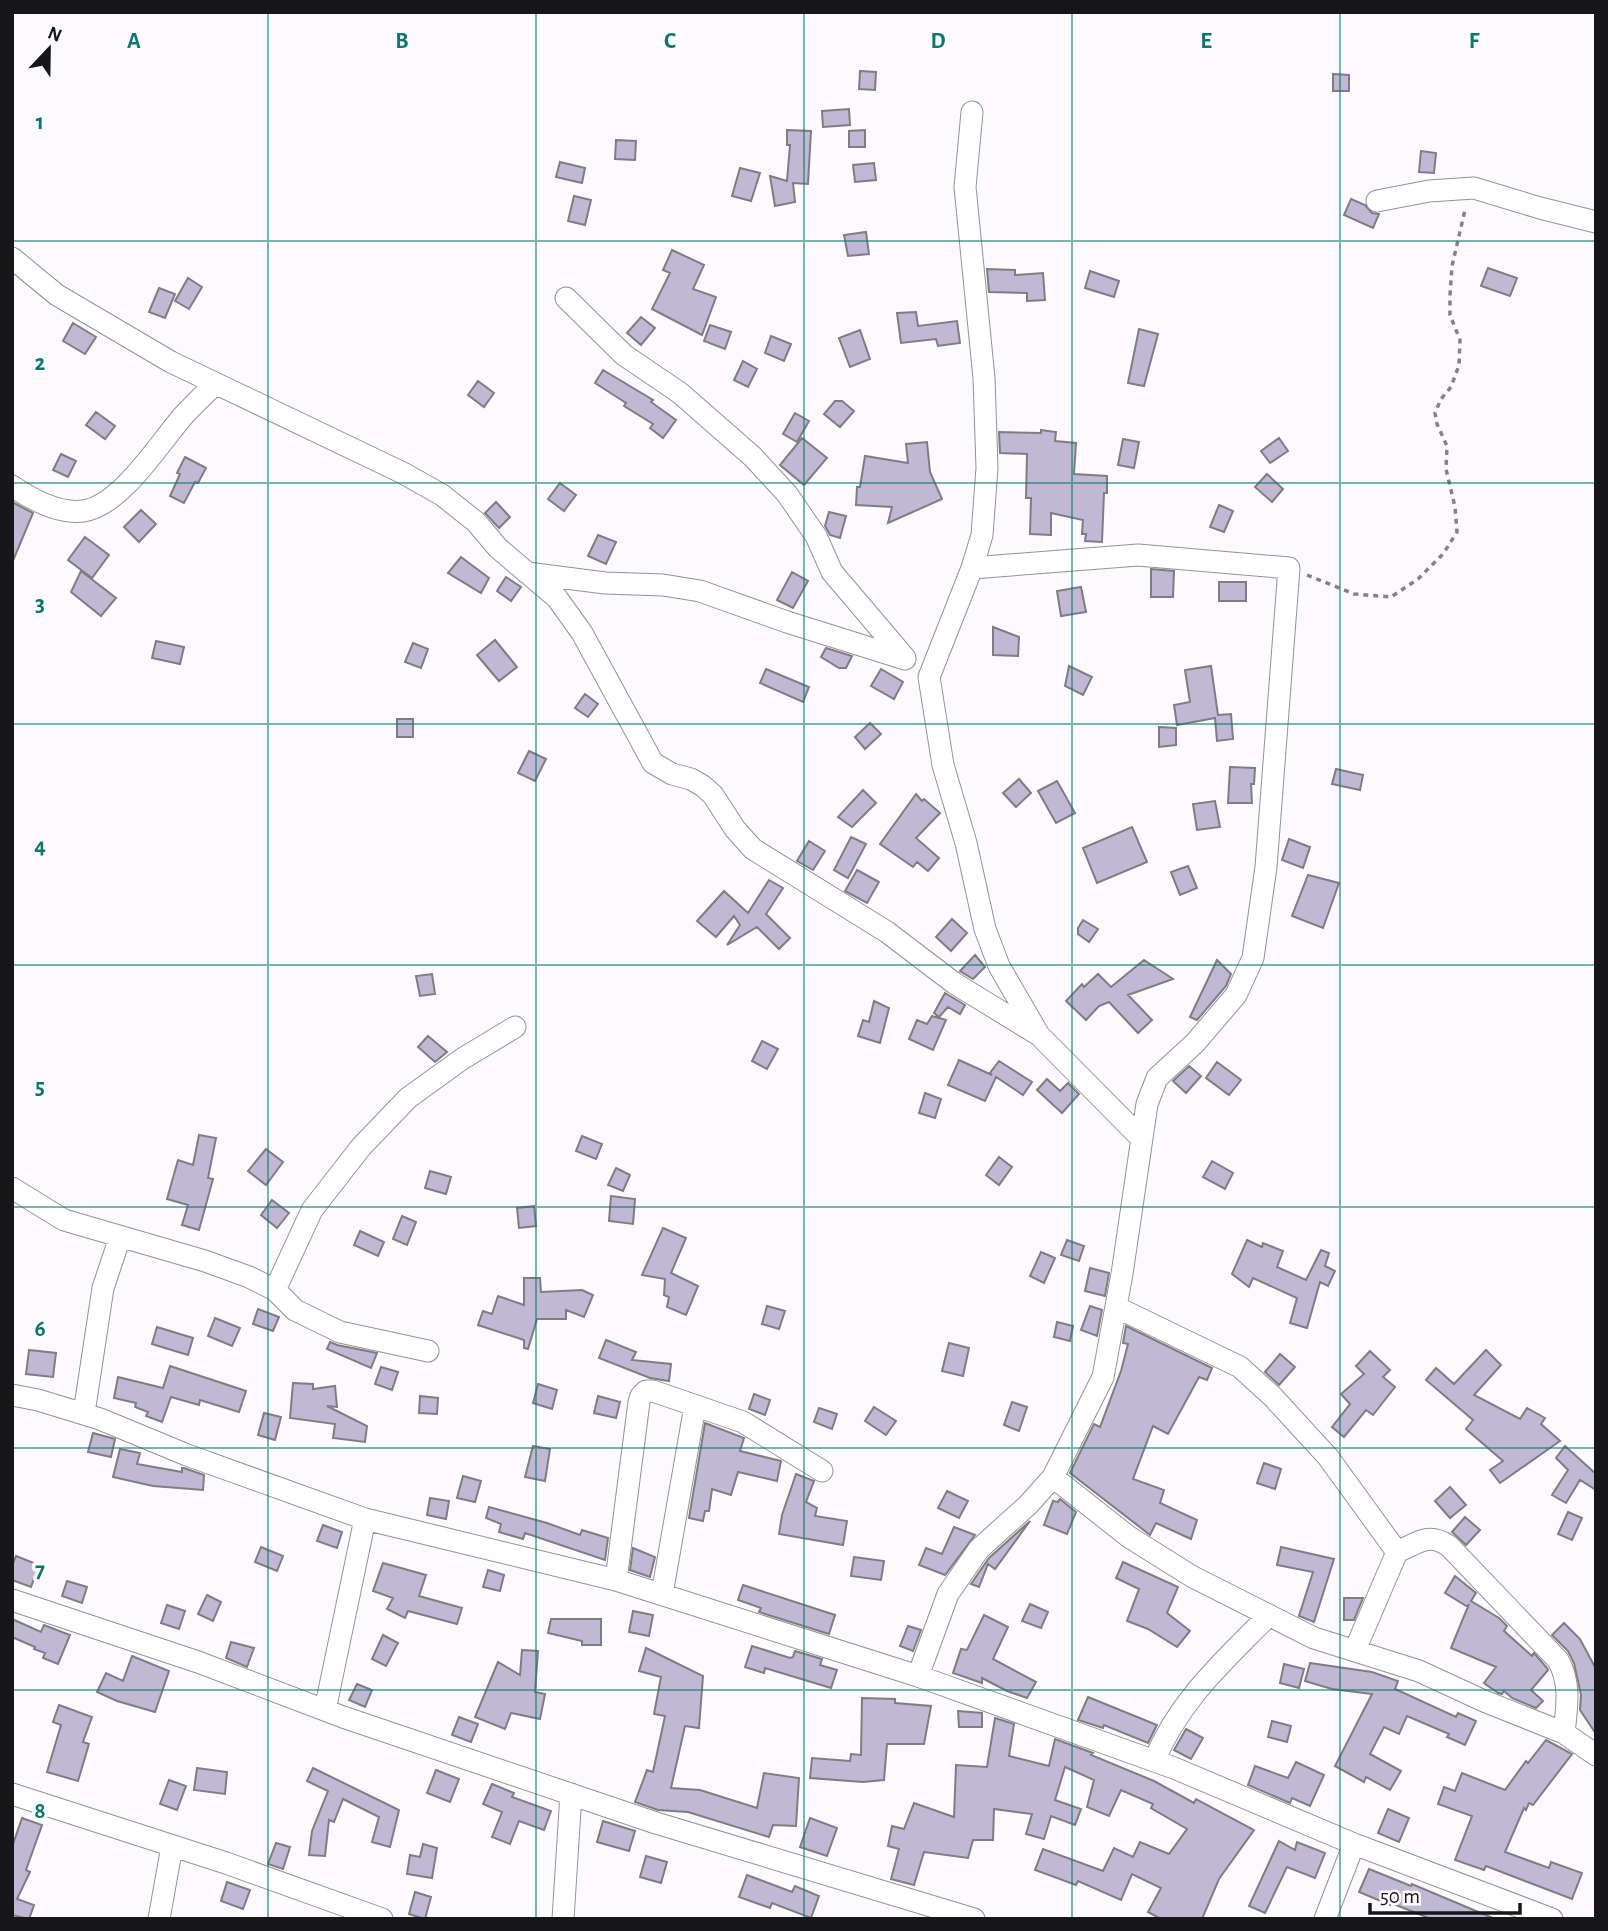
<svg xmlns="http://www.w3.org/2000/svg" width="1608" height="1931" font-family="'Alegreya Sans',sans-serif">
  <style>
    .building { fill: #c1b8d5; stroke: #7e7d80; stroke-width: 2 }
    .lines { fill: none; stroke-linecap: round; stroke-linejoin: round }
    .minor-casing { stroke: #939295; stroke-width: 23 }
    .path { stroke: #848285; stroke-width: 3.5; stroke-dasharray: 5 5; stroke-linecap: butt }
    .minor { stroke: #fff; stroke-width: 21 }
    .grid { fill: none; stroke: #0f766e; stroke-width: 2; stroke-opacity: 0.55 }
    .grid-label { font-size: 23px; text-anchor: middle; font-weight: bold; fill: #0f766e; stroke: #fcfafe; stroke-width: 7; stroke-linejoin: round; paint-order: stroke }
  </style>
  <rect width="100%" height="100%" fill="#fcfafe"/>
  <path class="building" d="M860,71L876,72L875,90L859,89Z
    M1333,74L1349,75V91H1333Z
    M849,109L850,125L823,127L822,111Z
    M787,130L811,131L808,184L793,183L795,202L775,206L770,176L787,181L790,145H787Z
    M865,130V147H849V131Z
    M616,140L636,141L635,160L615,159Z
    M1421,151L1436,153L1434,173L1419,172Z
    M560,162L585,168L582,183L556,177Z
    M874,163L876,180L855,182L853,165Z
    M740,168L760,173L751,201L732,196Z
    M574,196L591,200L585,225L568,221Z
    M1351,199L1365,205L1372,213L1379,214L1373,228L1344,215Z
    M866,232L869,254L848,256L844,235Z
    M672,250L704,265L693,289L716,297L702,335L652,309L670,273L663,270Z
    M1488,268L1517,278L1510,296L1481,286Z
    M987,269L1015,270V275L1043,273L1045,300L1027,301V293L989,292Z
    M1090,271L1119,281L1114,297L1085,288Z
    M188,278L202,287L189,309L175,301Z
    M159,288L175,294L165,318L149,312Z
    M916,312L918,326L957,321L960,343L938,346L936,339L901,343L897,313Z
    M641,317L655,328L641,345L627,333Z
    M73,323L96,337L85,354L63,341Z
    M710,325L731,332L725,349L704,341Z
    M1139,329L1158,334L1144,386L1128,383Z
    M860,330L870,359L850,367L839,338Z
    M771,336L791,344L784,361L765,353Z
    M743,361L757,369L748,387L734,380Z
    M603,370L653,400L651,402L676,420L663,438L650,428L653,424L624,406L626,403L595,383Z
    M478,381L494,393L484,407L468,395Z
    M835,401H842L854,411L840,427L824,414Z
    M96,412L115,426L105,439L86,425Z
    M795,413L809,421L797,442L783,434Z
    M1041,430L1056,432L1055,441L1076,443L1074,474L1107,476V493H1104L1102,542L1085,541L1086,534H1082L1083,520L1051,513V535L1030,534L1031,498H1026L1027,454L1000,453L999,432L1041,433Z
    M802,438L827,458L804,485L780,465Z
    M1279,438L1288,451L1270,463L1261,451Z
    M1123,439L1139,442L1134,468L1118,465Z
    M927,442L930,472L942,499L888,523L892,507L856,505L857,487H860L865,456L908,463L906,444Z
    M61,454L76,461L68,477L53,470Z
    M185,457L206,468L198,483L195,482L184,503L170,496L180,474L177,473Z
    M1267,474L1283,489L1272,502L1255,487Z
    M560,483L576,495L564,511L548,499Z
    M12,502L33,513L12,563Z
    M496,502L510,517L499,528L485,513Z
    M1219,505L1233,511L1224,532L1210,527Z
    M141,510L156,524L139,542L124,527Z
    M829,512L846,516L840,538L830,535L825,526Z
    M598,535L616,542L606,564L588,556Z
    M85,537L109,555L92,578L68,560Z
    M461,557L489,578L481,593L448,573Z
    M1151,569L1174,571L1173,597H1151Z
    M81,571L116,598L101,616L71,592Z
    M792,572L808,581L793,608L777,600Z
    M506,577L521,587L511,601L497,591Z
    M1219,582H1246V601H1219Z
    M1081,587L1086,612L1061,616L1057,591Z
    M993,627L1019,637L1018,656L993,655Z
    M495,640L517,667L499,681L477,655Z
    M156,641L184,647L180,664L152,658Z
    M413,643L428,649L421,668L405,662Z
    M826,648L852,656L846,668H839L821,657Z
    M1069,666L1092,677L1083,695L1065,686Z
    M1211,666L1218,715L1231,714L1233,739L1217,741L1215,718L1177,725L1174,705L1190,702L1185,670Z
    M766,669L809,687L803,702L760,683Z
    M881,669L903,682L894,699L871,686Z
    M585,694L598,704L588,717L575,708Z
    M397,719H413V737H397Z
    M870,723L881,734L865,749L855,737Z
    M1159,727L1176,728V745L1159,747Z
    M529,751L546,759L535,781L518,773Z
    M1230,767L1255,768L1254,784H1251L1252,803H1228Z
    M1336,769L1363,775L1360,790L1332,784Z
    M1019,779L1031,793L1016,807L1003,793Z
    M1057,781L1075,813L1056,823L1038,791Z
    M863,790L876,803L852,827L838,817Z
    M916,794L922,801L924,799L940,813L916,838L939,858L928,871L917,862L913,867L880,844Z
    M1215,801L1220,827L1197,830L1193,804Z
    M1132,827L1147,862L1097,883L1083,848Z
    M851,837L866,844L848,878L834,870Z
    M1289,839L1310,847L1303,868L1282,860Z
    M809,841L825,851L813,870L797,861Z
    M1188,866L1197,888L1180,895L1171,872Z
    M857,870L879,882L867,903L845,891Z
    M1308,875L1339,883L1323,928L1292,916Z
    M769,880L783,888L766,914L790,938L779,949L757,927L727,945L740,925L734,916L716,937L697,921L724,891L748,913Z
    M952,919L967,933L951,951L936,937Z
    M1083,920L1098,929L1089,942L1078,934V928Z
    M975,955L985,967L973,979L960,971Z
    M1144,960L1173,979L1128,995L1152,1020L1138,1033L1109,1002L1099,1006L1086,1020L1066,1001L1082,984L1084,987L1098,974L1111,987Z
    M1217,960L1231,974L1226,986L1197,1020L1190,1017Z
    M432,974L435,994L420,996L416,976Z
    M945,993L965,1005L960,1014L948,1007L939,1017L934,1013Z
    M874,1001L889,1008L880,1043L858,1036L863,1020L869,1022Z
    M932,1016L946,1020L933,1050L909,1039L917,1020L927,1024Z
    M428,1036L447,1052L435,1062L418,1047Z
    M762,1041L778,1049L767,1069L752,1061Z
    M959,1060L992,1075L990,1073L999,1061L1032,1082L1023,1095L996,1077L985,1101L948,1085Z
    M1217,1062L1241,1080L1229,1095L1206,1078Z
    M1189,1066L1201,1076L1186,1093L1173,1081Z
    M1047,1079L1060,1091L1068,1083L1079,1094L1062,1113L1037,1090Z
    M925,1093L941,1099L935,1118L919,1113Z
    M199,1135L216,1138L208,1178L213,1179L199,1230L182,1225L188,1205L167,1199L178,1160L193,1165Z
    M582,1136L602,1144L596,1159L576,1151Z
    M266,1149L283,1162L266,1185L248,1171Z
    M999,1157L1012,1167L999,1185L986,1175Z
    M1212,1161L1233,1173L1225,1189L1203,1177Z
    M616,1168L630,1175L623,1191L608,1185Z
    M430,1171L451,1177L446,1194L425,1188Z
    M611,1196L635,1199L633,1224L609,1221Z
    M272,1200L289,1213L277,1228L261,1215Z
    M534,1206L536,1226L519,1228L517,1208Z
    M402,1216L416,1222L407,1245L393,1239Z
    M663,1228L686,1238L671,1273L698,1286L686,1315L667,1307L669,1297L664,1295L665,1279L642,1275Z
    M360,1231L384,1242L378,1256L354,1245Z
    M1067,1240L1084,1246L1079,1261L1061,1255Z
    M1247,1240L1262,1247L1263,1243L1283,1251L1277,1267L1306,1280L1321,1250L1329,1253L1325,1266L1335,1271L1328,1286L1320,1282L1307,1328L1290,1323L1297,1298L1253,1278L1249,1287L1232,1274Z
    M1041,1252L1055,1258L1044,1283L1030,1276Z
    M1090,1268L1109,1273L1105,1296L1085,1291Z
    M524,1278H540L541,1292L582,1290L593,1295L584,1317L566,1310V1319H537L528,1349L524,1348V1340L478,1325L483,1311L492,1314L498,1296L524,1305Z
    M767,1306L785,1311L779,1329L762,1324Z
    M1090,1306L1102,1310L1097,1336L1081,1330Z
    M258,1309L279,1317L273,1331L253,1324Z
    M215,1318L240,1328L232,1346L208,1336Z
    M1057,1322L1073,1326L1070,1341L1054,1337Z
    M1126,1326L1212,1368L1207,1380L1199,1377L1168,1434L1153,1426L1133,1479L1164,1490L1160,1503L1197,1520L1191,1539L1156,1523L1150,1535L1070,1473L1094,1424L1100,1427L1121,1371L1128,1344L1123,1343Z
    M157,1327L193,1338L188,1355L152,1344Z
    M606,1340L636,1352L632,1360L671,1364L669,1381L650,1378L599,1358Z
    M330,1342L337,1345L377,1353L371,1368L327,1349Z
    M949,1343L969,1348L963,1376L942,1371Z
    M29,1350L56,1353L53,1377L26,1374Z
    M1486,1350L1501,1365L1474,1395L1520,1419L1527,1408L1545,1418L1541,1424L1560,1441L1500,1483L1490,1470L1503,1461L1466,1429L1473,1420L1426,1380L1436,1368L1454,1384Z
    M1370,1351L1390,1370L1383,1377L1395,1387L1373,1415L1366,1410L1344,1437L1332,1427L1350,1404L1341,1394L1364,1374L1356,1366Z
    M1280,1354L1295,1367L1279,1385L1265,1372Z
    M170,1366L246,1391L239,1412L200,1400L199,1405L171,1397L162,1422L146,1416L148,1412L135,1407L136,1403L114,1398L118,1377L163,1388Z
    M381,1367L398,1372L392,1390L375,1384Z
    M293,1383L313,1384V1389L335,1386L337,1407L327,1406L367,1426L365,1442L333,1438L335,1424L290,1418Z
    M538,1384L557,1390L552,1409L533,1403Z
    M754,1394L770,1400L765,1415L749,1409Z
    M420,1396L438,1398L437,1414L419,1413Z
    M598,1396L620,1402L616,1418L594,1413Z
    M1012,1402L1027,1407L1019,1431L1004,1425Z
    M874,1407L896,1421L886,1435L865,1421Z
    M819,1408L837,1414L832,1429L814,1422Z
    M264,1413L281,1417L275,1440L258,1435Z
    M705,1423L744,1438L740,1451L781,1461L777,1481L738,1472L731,1495L712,1489L709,1511H705L703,1521L689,1518Z
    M93,1433L115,1439L111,1457L88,1452Z
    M533,1446L550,1449L545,1481L525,1477Z
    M1565,1446L1596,1474V1490L1580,1480L1566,1503L1552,1495L1568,1470L1556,1458Z
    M120,1449L140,1453L137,1464L182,1472V1468H184L204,1475L203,1490L153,1486L113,1477Z
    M1264,1463L1281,1469L1275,1489L1257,1483Z
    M796,1474L814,1481L806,1502L817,1508L815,1516L847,1521L843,1545L779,1534L782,1515Z
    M463,1476L481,1481L475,1502L457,1498Z
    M1450,1487L1466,1505L1450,1518L1435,1501Z
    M947,1491L968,1501L959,1518L938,1508Z
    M430,1498L449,1501L446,1519L427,1515Z
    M1060,1499L1076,1512L1067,1534L1044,1525L1053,1501L1058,1502Z
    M489,1507L547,1523L580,1535L582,1530L608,1538L605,1560L525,1533L523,1539L499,1532L501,1524L486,1518Z
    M1568,1512L1582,1518L1572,1540L1558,1534Z
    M1465,1517L1480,1530L1466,1545L1452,1532Z
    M1030,1521L995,1569L988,1564L979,1587L971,1584L989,1558Z
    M323,1525L342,1532L337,1548L317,1541Z
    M954,1527L975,1535L945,1575L919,1565L926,1548L942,1554Z
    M261,1547L283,1556L277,1571L255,1562Z
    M1281,1547L1334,1559L1314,1622L1299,1616L1313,1572L1277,1565Z
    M633,1548L655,1557L650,1577L630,1570Z
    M16,1556L39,1565L31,1587L12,1580V1566Z
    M854,1557L884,1561L881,1580L851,1576Z
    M1123,1562L1178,1587L1167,1613L1190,1631L1177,1647L1148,1629L1127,1621L1139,1589L1116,1578Z
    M383,1563L426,1575L419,1596L462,1608L457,1624L408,1611L405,1618L387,1609L393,1598L373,1591Z
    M488,1570L504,1575L500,1591L483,1587Z
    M1455,1576L1476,1593L1471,1601L1499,1618L1507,1626L1504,1631L1532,1656L1534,1653L1547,1668L1548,1670L1531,1690L1543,1701L1536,1708L1512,1698L1504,1691L1502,1694L1498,1693L1484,1683L1496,1667L1451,1648L1469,1604L1468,1607L1445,1593Z
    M67,1581L87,1587L82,1603L62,1596Z
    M743,1585L835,1615L829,1634L759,1612L761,1608L738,1600Z
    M207,1595L221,1602L213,1621L198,1614Z
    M1344,1598H1363L1354,1620H1344Z
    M1030,1604L1048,1612L1041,1628L1022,1621Z
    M167,1605L185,1611L179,1629L161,1623Z
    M633,1611L653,1615L649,1636L629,1632Z
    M984,1615L1008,1627L993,1659L1036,1682L1027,1698L1007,1691L982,1678V1683L953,1673L961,1649L967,1650Z
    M12,1619L41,1632L44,1625L70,1635L58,1664L43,1658L45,1653L34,1649L35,1647L12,1637Z
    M551,1619H601V1645H582V1641L548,1633Z
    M1564,1623L1580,1639L1596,1669V1734L1580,1710L1581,1695L1574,1663L1568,1651L1552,1635Z
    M908,1626L921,1630L913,1651L900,1646Z
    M383,1635L398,1643L386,1666L372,1659Z
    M231,1642L254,1648L247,1667L226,1658Z
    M752,1646L790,1658L793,1657L795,1651L822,1659L820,1665L837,1670L831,1688L765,1668L764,1673L745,1667Z
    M646,1648L703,1676L699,1728L685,1726L671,1788L700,1790L757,1808L764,1773L799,1778L796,1826L773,1825L769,1837L688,1812L658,1810L635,1802L647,1770L653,1772L665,1716L654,1714L661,1677L639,1671Z
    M522,1650L538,1651L535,1692L545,1694L540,1719L511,1713L505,1729L475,1717L498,1662L520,1675Z
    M132,1656L169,1671L155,1712L117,1701L97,1692L106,1673L123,1681Z
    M1310,1663L1372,1672L1398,1681L1395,1689L1456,1717L1458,1713L1476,1721L1465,1745L1447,1737L1449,1734L1407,1716L1399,1734L1384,1727L1370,1754L1401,1771L1390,1790L1366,1777L1364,1782L1335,1766L1372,1694L1332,1689L1305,1681Z
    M1284,1664L1304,1669L1299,1688L1280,1683Z
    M357,1684L372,1690L365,1707L349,1700Z
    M1088,1697L1157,1725L1148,1743L1104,1725L1103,1728L1078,1720Z
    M862,1698L895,1699V1703L931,1706L924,1744H887L884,1780L863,1782L810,1778L812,1758L850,1761L851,1754L861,1755Z
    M59,1705L92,1717L83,1742L89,1744L78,1781L47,1772L61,1725L53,1722Z
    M958,1711L982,1713V1727H959Z
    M459,1717L478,1724L471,1742L452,1735Z
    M995,1718L1014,1724L1009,1756L1049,1766L1055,1739L1093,1753L1091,1755L1154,1781L1194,1803L1196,1799L1254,1830L1219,1879L1202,1919H1161L1148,1912L1161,1888L1132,1874L1121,1900L1078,1881L1076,1885L1035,1870L1043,1849L1103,1871L1114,1848L1133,1857L1140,1842L1169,1854L1187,1829L1151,1808L1153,1804L1121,1790L1109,1816L1087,1807L1094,1780L1065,1767L1055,1800L1081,1809L1075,1825L1051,1816L1044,1839L1026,1834L1032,1814L994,1809L993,1840H973L968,1858L924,1852L914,1885L891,1879L899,1849L888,1846L892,1826L904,1829L914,1803L954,1817L956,1765L987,1767Z
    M1272,1721L1291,1726L1287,1742L1268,1737Z
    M1186,1729L1203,1738L1191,1759L1174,1750Z
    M1546,1740L1572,1754L1533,1805L1529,1803L1526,1810L1524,1808L1505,1852L1549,1868L1551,1862L1582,1873L1572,1899L1486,1866L1484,1870L1455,1860L1472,1816L1438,1804L1444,1787L1455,1791L1462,1773L1505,1790L1526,1761L1528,1763Z
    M1296,1762L1324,1775L1310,1806L1292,1798L1290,1803L1248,1785L1255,1766L1288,1778Z
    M197,1768L227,1772L225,1794L194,1790Z
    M313,1768L399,1810L390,1847L372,1842L379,1817L343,1799L334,1822L329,1820L325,1856L309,1855L312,1831L328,1791L307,1781Z
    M436,1770L459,1779L450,1802L427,1793Z
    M169,1780L186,1786L177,1810L160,1804Z
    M492,1784L514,1793L512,1797L551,1811L544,1830L519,1821L510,1844L492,1837L502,1812L483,1804Z
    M1388,1809L1409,1818L1399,1842L1378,1833Z
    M22,1818L42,1825L26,1870L30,1872L17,1899L34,1905L29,1919L12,1915V1847Z
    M810,1818L837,1828L827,1856L800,1847Z
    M603,1821L635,1831L629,1851L597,1842Z
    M1279,1841L1295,1850L1297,1842L1325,1853L1315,1878L1287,1867L1265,1913L1249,1906Z
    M276,1843L290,1847L283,1869L268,1864Z
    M423,1844L437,1848L432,1878L407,1874L410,1855L420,1857Z
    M646,1856L667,1862L661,1883L640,1877Z
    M1369,1869L1411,1886L1412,1884L1495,1919H1431L1391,1903L1390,1905L1359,1892Z
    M747,1875L792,1892L795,1886L819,1896L811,1918L772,1903L770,1908L739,1897Z
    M227,1882L250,1890L243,1909L221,1901Z
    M415,1892L431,1897L425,1919L409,1914Z"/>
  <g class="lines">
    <defs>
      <path id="minor" d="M972,112L965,187L984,378L987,468L982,535L972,568L929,677L943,765L966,843L985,929L999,966L1039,1035L1141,1138
        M1377,201L1429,191L1474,188L1540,208L1596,222
        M12,258L57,295L171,362L403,473L442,495L476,522L498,548L557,598L582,633L653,763L672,774L691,779L703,786L713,795L735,829L753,849L887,932L954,983L1039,1035
        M566,298L624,355L680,393L753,457L787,494L816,536L832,572L905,658
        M12,486C31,499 59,514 83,511C121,506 160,442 184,415C194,404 205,394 215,384
        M527,573L605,583L663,585L700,591L787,622L905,659
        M12,1188L64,1220L205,1261L249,1277L275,1290L295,1310L340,1332L428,1351
        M275,1290L312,1210L361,1147L408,1098L462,1059L515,1027
        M1116,1307L1240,1367L1273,1397L1328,1457L1397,1552
        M12,1395L38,1400L100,1419L187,1455L365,1519L616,1580L918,1676L1174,1768L1354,1844L1552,1919
        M84,1413L103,1288L120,1237
        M1053,1477L1129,1537L1193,1577L1314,1638L1419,1671L1484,1701L1564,1733L1596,1755
        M616,1580L639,1402L641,1396L646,1391H653L743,1422L822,1471
        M662,1594L695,1406
        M12,1600L198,1662L343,1717L656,1823L974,1919
        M1355,1650L1397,1552C1418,1543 1428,1532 1449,1546L1558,1660C1571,1683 1567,1707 1564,1733
        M918,1676L948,1594L979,1549L1028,1505L1053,1477L1103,1377L1122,1274L1147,1104L1157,1078L1195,1043L1236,995L1253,958L1266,867L1289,568L1138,555L972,568
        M325,1710L365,1519
        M1154,1761C1180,1699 1223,1662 1269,1615
        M12,1794L226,1863L382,1919
        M159,1919L172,1846
        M563,1919L571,1794
        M1325,1919L1354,1844"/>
    </defs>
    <use href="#minor" class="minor-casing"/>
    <path class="path" d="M1307,575L1354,594L1391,597L1418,579L1443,554L1457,532L1455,507L1446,469L1447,446L1437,424L1435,413L1441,399L1451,387L1459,365L1460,340L1450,315V295L1452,266L1465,210"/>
    <use href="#minor" class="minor"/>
  </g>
  <path class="grid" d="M268,12V1919M536,12V1919M804,12V1919M1072,12V1919M1340,12V1919M12,241H1596M12,483H1596M12,724H1596M12,965H1596M12,1207H1596M12,1448H1596M12,1690H1596"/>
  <g class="grid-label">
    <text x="134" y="48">A</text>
    <text x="402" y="48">B</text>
    <text x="670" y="48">C</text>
    <text x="938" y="48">D</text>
    <text x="1206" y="48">E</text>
    <text x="1474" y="48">F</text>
    <text x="40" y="129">1</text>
    <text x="40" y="370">2</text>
    <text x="40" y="611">3</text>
    <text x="40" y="853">4</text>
    <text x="40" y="1094">5</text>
    <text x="40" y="1336">6</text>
    <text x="40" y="1577">7</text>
    <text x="40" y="1818">8</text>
  </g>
  <rect width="1608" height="1931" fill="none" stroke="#171618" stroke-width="28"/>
  <g transform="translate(49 49) rotate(22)" stroke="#fcfafe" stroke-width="5" paint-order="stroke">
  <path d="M0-5L12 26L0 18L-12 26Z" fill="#171618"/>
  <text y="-10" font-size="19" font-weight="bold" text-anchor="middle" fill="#171618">N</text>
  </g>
  <path d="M1370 1903v10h150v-10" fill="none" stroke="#171618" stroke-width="3.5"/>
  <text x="1380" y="1903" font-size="21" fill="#171618" stroke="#fcfafe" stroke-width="5" paint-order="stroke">50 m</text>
</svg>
